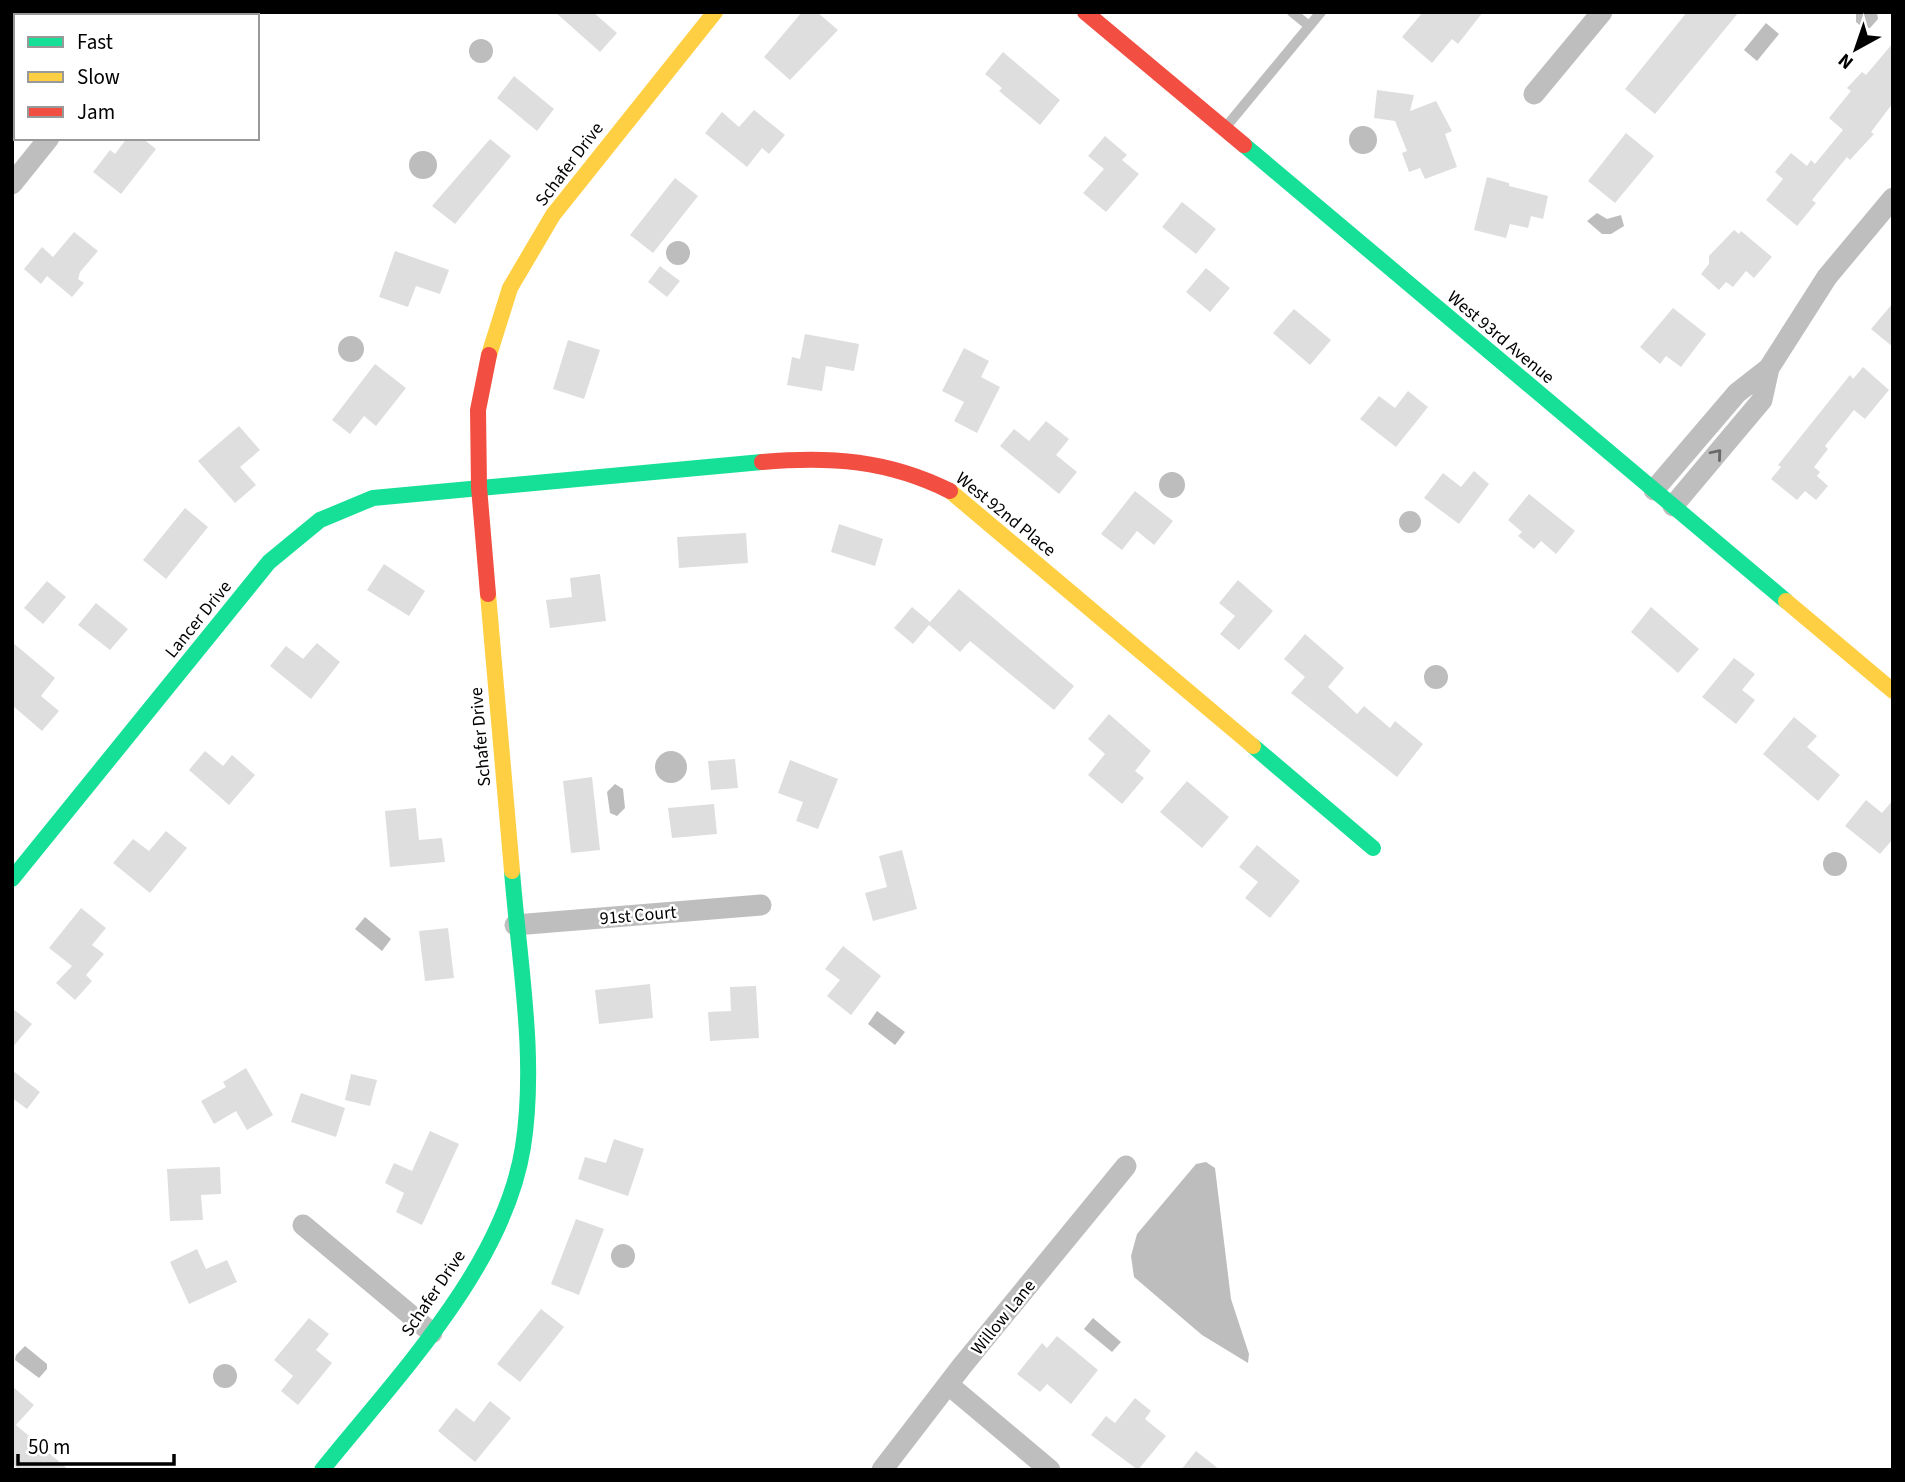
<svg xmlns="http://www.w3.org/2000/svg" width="1905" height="1482" font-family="'Source Sans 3',sans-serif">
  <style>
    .water { fill: #bdbdbd }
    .building { fill: #dedede }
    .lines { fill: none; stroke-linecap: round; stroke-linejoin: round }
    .lane { stroke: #bebebe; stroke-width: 10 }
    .street { stroke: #bebebe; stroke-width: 21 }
    .fast { stroke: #16e098; stroke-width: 16 }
    .slow { stroke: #ffcf43; stroke-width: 16 }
    .jam { stroke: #f24e42; stroke-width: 16 }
    .oneway { stroke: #686868 }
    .labels { text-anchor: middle; stroke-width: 5; stroke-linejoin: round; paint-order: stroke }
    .street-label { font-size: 18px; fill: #000; stroke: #fff }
  </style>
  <rect width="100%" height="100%" fill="#fff"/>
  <path class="water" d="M1856,12H1877L1878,19L1870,28L1862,27L1856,22Z
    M1766,23L1779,34L1757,61L1744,50Z
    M469 51a12 12 0 1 1 24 0a12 12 0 1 1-24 0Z
    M1349 140a14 14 0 1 1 28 0a14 14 0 1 1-28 0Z
    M409 165a14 14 0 1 1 28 0a14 14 0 1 1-28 0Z
    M1597,213L1607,219L1621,215L1624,226L1611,234H1602L1587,221Z
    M666 253a12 12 0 1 1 24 0a12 12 0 1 1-24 0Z
    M338 349a13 13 0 1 1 26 0a13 13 0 1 1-26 0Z
    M1159 485a13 13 0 1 1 26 0a13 13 0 1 1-26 0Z
    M1399 522a11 11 0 1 1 22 0a11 11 0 1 1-22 0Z
    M1424 677a12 12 0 1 1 24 0a12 12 0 1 1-24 0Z
    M655 767a16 16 0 1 1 32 0a16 16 0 1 1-32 0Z
    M615,784L623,789L625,808L617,816L610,813L607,792Z
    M1823 864a12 12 0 1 1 24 0a12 12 0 1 1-24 0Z
    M365,917L391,939L382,951L355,929Z
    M877,1011L905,1032L895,1045L868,1024Z
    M1206,1162L1215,1168L1231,1299L1249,1354L1248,1363L1202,1335L1134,1277L1131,1256L1137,1234L1196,1164Z
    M611 1256a12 12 0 1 1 24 0a12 12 0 1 1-24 0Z
    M1093,1318L1121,1342L1112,1352L1084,1329Z
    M25,1346L47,1364V1369L39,1378L15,1360L16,1355Z
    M213 1376a12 12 0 1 1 24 0a12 12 0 1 1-24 0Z"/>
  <path class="building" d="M555,12H593L617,33L600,52Z
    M802,12H817L838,30L790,80L764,57Z
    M1423,12H1483L1458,44L1452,39L1432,63L1402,37Z
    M1687,12H1739L1655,114L1625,89Z
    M1893,43V103L1871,132L1874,134L1850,160L1847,157L1812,200L1816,203L1797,226L1766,200L1783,179L1775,172L1791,153L1807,166L1811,160L1815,164L1843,130L1829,118L1851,91L1847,88L1862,72L1866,75Z
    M1003,52L1060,100L1040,125L999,91L1002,88L985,74Z
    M514,76L554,109L537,131L497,98Z
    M1377,90L1414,95L1410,111L1436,101L1452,131L1445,134L1457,167L1425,179L1420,168L1409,172L1402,153L1407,151L1395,121L1374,118Z
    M754,110L785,135L769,154L762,148L747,167L705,133L722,112L739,127Z
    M1626,133L1654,156L1615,203L1588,181Z
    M1105,136L1127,155L1122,160L1139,174L1106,212L1083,193L1104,169L1088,156Z
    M127,138H142L156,149L121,194L93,172L110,150L115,154Z
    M490,139L511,156L455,224L432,206Z
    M1487,177L1509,183V186L1548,196L1543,219L1531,216L1528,228L1510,224L1506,238L1474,230Z
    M675,178L698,196L653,253L630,235Z
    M1182,202L1216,229L1196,254L1162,227Z
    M1734,230L1739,234L1741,231L1772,257L1754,278L1746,271L1733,287L1726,282L1719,290L1701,274L1709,264V256Z
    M74,232L98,251L80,272L78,279L84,283L72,297L47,276L41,284L24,269L42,247L53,257Z
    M395,251L449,270L440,294L416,286L408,307L379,297Z
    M660,266L680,281L667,297L648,282Z
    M1206,268L1230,288L1210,312L1186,292Z
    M1893,303V347L1871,329Z
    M1673,308L1706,334L1681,367L1666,356L1660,364L1640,347Z
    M1294,309L1331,340L1310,365L1273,333Z
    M805,334L859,344L854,371L826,366L822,391L787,385L792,357L800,359Z
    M568,340L600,350L584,399L553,389Z
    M964,348L989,361L981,377L1000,387L977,433L954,421L964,402L942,391Z
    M375,364L406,388L376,426L364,416L350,434L332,420Z
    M1863,367L1889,390L1865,419L1854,410L1825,446L1828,449L1814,467L1820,472L1817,476L1828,486L1816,500L1805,491L1797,500L1771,479L1781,467L1778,465L1850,375L1853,379Z
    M1408,391L1428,407L1396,447L1360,419L1379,396L1395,408Z
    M1046,421L1069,439L1056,455L1077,472L1059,494L1000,446L1014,429L1029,441Z
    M239,426L260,450L240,467L256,485L235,503L198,461Z
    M1474,471L1489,484L1459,524L1424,498L1443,473L1461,487Z
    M1135,491L1173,521L1154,545L1137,531L1122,550L1101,534Z
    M1529,494L1575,531L1556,554L1541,541L1534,549L1518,536L1522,532L1508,520Z
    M185,508L208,527L166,579L143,560Z
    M839,524L883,539L875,566L831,552Z
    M746,533L748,563L679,568L677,537Z
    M384,564L425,591L409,616L367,590Z
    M600,574L606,621L550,628L546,600L572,597L570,578Z
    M1238,580L1273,611L1239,650L1220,634L1235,616L1219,603Z
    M47,581L66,597L43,624L24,608Z
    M959,589L1074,686L1054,710L970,641L960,652L929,625L913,644L894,628L912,607L930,622Z
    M96,603L128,629L110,650L78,625Z
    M1651,607L1699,649L1678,673L1631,632Z
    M1305,634L1344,668L1328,687L1357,714L1364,706L1390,728L1395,721L1423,744L1397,777L1291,693L1305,677L1284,659Z
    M12,642L55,678L41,696L59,711L42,731L12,705Z
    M317,643L340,662L311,699L270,666L286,646L303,659Z
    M1734,658L1755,674L1742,690L1755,700L1736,724L1702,697Z
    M1109,714L1151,751L1135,771L1144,778L1122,804L1088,775L1105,754L1088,739Z
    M1794,717L1817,736L1807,747L1840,775L1818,801L1763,754Z
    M205,751L223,766L232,755L255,775L229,805L189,770Z
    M735,759L738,788L711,790L708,761Z
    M790,760L838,779L818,829L796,821L803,802L778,793Z
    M592,777L600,850L571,853L563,781Z
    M1187,781L1229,817L1202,848L1160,812Z
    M1866,800L1882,813L1893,800V839L1880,854L1845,826Z
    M714,804L717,834L672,838L668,808Z
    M416,808L419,840L442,838L445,862L390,867L385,811Z
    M166,831L187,848L150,893L113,863L133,839L149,851Z
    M1257,845L1300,881L1270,918L1245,898L1258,882L1239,867Z
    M902,850L917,909L873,921L865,893L887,887L879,856Z
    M81,908L106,928L92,945L104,954L86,975L92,981L75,1000L56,983L72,966L49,948Z
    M448,928L454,978L425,981L419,931Z
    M843,946L881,976L851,1015L827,996L840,980L825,969Z
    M650,984L653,1018L599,1024L595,990Z
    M756,986L759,1038L710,1041L708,1012L731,1011L730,987Z
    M12,1008L32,1024L12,1048Z
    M246,1068L273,1115L247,1130L236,1111L214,1124L201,1101L226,1087L223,1082Z
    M12,1070L40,1092L27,1109L12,1098Z
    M351,1074L377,1080L370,1106L345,1100Z
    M301,1093L345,1108L336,1137L291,1122Z
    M430,1131L459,1144L422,1225L396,1212L404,1193L385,1183L394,1163L412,1171Z
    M614,1139L644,1149L628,1196L578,1179L585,1157L606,1163Z
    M220,1167L221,1194L201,1195L203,1220L170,1221L167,1169Z
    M576,1219L604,1229L579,1295L551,1284Z
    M197,1249L206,1269L227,1260L237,1282L189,1304L170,1262Z
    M541,1309L564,1327L520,1382L497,1364Z
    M309,1318L329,1334L316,1350L332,1363L298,1405L281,1391L293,1376L274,1360Z
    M1057,1336L1098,1370L1071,1404L1047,1384L1040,1392L1017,1374L1042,1343L1047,1348Z
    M12,1386L34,1405L16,1425L69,1470H20L12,1464Z
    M1135,1398L1151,1411L1145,1419L1166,1436L1138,1470L1091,1435L1106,1416L1115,1423Z
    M490,1401L511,1418L475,1462L438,1431L456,1408L474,1422Z
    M1196,1451L1220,1470H1181Z"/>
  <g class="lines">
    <path class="lane" d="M1292,12L1309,26
      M1225,128L1321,12"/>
    <path class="street" d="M149,16L151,12
      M1534,94L1602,12
      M12,184L49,138
      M1654,490L1737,393L1769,368L1827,277L1893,198
      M1673,506L1762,400L1769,368
      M515,925L761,905
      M303,1225L432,1333
      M950,1386L1050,1470
      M882,1470L962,1366L1126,1166"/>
    <path class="fast" d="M1244,145L1786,601
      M1253,746L1373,848
      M12,879L269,562L320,520L373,498L762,462
      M322,1470C395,1379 504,1267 523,1147C537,1057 519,962 512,871"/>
    <path class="slow" d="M489,355L510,288L553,215L715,12
      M950,491L1253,746
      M488,594L512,871
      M1786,601L1893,691"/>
    <path class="jam" d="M1085,12L1244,145
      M762,462C830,456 888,460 950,491
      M488,594L479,487L478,410L489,355"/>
  </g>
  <defs><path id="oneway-chevron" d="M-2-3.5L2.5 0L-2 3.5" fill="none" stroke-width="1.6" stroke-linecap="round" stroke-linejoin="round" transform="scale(1.75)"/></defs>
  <use class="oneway" href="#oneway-chevron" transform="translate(1717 454) rotate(-50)"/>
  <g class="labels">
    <g class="street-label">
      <text transform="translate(569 164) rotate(-53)" y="6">Schafer Drive</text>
      <text transform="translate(1501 337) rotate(40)" y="6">West 93rd Avenue</text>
      <text transform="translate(1006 514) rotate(39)" y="6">West 92nd Place</text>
      <text transform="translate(198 619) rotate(-51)" y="6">Lancer Drive</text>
      <text transform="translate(480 737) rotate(-95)" y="6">Schafer Drive</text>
      <text transform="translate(638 915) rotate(-5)" y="6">91st Court</text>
      <text transform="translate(433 1293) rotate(-56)" y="6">Schafer Drive</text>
      <text transform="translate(1003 1317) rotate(-51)" y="6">Willow Lane</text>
    </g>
  </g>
  <rect width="1905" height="1482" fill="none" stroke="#000000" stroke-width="28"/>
  <rect x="14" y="14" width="245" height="126" fill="#ffffff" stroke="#999999" stroke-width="2"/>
  <rect x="28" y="37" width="35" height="10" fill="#16e098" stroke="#999999" stroke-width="2"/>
  <text x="77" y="49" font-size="21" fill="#000000">Fast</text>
  <rect x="28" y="72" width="35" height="10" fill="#ffcf43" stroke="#999999" stroke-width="2"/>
  <text x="77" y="84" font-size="21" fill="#000000">Slow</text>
  <rect x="28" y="107" width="35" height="10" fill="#f24e42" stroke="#999999" stroke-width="2"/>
  <text x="77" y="119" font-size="21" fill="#000000">Jam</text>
  <g transform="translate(1856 49) rotate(220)" stroke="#ffffff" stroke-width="5" paint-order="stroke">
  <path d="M0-5L12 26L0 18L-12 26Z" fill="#000000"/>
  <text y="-10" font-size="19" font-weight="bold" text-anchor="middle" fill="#000000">N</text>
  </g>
  <path d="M18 1454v10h156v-10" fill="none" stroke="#000000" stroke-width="3.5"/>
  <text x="28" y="1454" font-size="21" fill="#000000" stroke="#ffffff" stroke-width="5" paint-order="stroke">50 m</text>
</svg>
